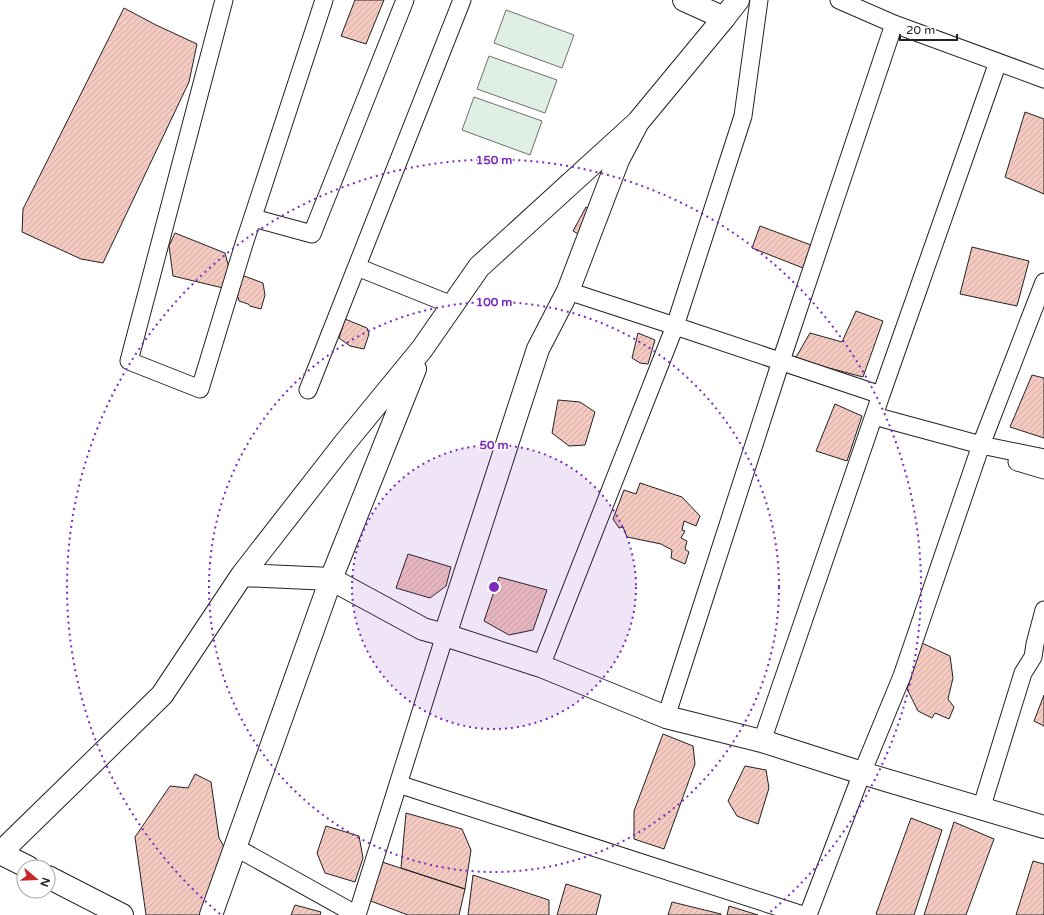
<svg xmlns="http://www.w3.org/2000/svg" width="1044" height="915" font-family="'Varela Round',sans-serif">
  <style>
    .garden { fill: #e0efe3; stroke: #6f6f6f }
    .building { fill: url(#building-hatch); stroke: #222 }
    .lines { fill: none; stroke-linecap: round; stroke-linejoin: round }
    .street-casing { stroke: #222; stroke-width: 19 }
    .secondary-casing { stroke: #222; stroke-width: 24 }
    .highway-casing { stroke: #222; stroke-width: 24 }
    .street { stroke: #fff; stroke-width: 17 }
    .secondary { stroke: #fff; stroke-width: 22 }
    .highway { stroke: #fff; stroke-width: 22 }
    .ring { fill: none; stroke: #7b2cbf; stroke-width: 2; stroke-dasharray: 2 4 }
    .centre { fill: #7b2cbf; stroke: #fff; stroke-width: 2 }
    .ring-label { font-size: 12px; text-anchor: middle; font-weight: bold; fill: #7b2cbf; stroke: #fff; stroke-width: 3; stroke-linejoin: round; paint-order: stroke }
  </style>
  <defs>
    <pattern id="building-hatch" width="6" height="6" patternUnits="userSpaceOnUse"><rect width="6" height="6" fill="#f3c9c0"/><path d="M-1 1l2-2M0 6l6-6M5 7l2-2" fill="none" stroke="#d0aca5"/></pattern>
  </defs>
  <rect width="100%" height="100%" fill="#fff"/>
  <path class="garden" d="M506,10L574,35L562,68L494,43Z
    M489,56L557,80L545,113L477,89Z
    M474,97L542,121L530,155L462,130Z"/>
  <path class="building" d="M355,0H384L366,44L341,36Z
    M124,8L156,25L197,44L189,82L103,263L81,259L22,232L23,209Z
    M1025,112L1044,119V194L1005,177Z
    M586,207L595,212L582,236L573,231Z
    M760,226L811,245L803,268L752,248Z
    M175,233L225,253L229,268L223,288L173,276L169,246Z
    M972,247L1029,261L1017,306L960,294Z
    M236,273L263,283L265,295L261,309L250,306L248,304L239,301L238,297L233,295Z
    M856,311L883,321L863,377L795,359L810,333L842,342Z
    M345,319L367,328L369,334L364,349L350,346L339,338Z
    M638,333L655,340L648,364L640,363L632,358Z
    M1032,375L1044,378V438L1010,427Z
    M558,400L580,402L595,412L585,445L569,446L552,433Z
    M835,404L862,416L847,461L816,451Z
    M640,483L682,497L700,516L696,526L684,521L682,530L685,531L681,538L687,541L685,549L689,552L685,564L671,558L672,550L661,544L627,537L623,527L619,528L613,519L624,490L636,494Z
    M408,554L451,567L446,586L430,598L396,588Z
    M499,577L547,590L533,630L509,635L484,621Z
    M922,643L950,656L953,678L948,699L954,707L949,719L935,713L932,718L918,711L907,689Z
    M1044,695V726L1034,721Z
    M663,734L693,746L695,764L664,849L634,839V811Z
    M745,766L766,770L769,788L758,824L737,816L728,801Z
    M195,774L211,782L219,838L227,852L205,915H146L135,837L170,786L188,788Z
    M406,813L462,829L471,850L465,889L401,868Z
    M911,818L942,830L914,915H878L876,914Z
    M954,822L994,839L966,915H924Z
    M326,826L359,836L363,858L355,882L325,873L317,853Z
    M379,861L465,889L459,915H408L368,900Z
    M1033,861L1044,864V915H1016Z
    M473,875L549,900V915H468Z
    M566,884L601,895L596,915H557Z
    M672,902L721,914V915H668Z
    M295,905L321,912L320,915H291Z
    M729,906L758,915H727Z"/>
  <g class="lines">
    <defs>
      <path id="street" d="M224,0L129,361L200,389L244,244L324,0
        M839,0L894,24L1044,79
        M253,218L312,234L405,0
        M357,267L452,305
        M568,291L675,326L881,395L998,62
        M308,390L462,0
        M874,416L981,445L1044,458
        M1017,462L1044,470
        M541,666L675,326L743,116L759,0
        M666,717L781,361L894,24
        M762,741L881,395
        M398,784L803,915
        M981,809L1023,673L1033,657L1035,644L1044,610
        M235,847L357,915
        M357,915L445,635
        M808,915L862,773L902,676L981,445L1044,282"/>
      <path id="secondary" d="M242,575L344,444L422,349L479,267L638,122L724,18
        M445,635L541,666L666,717L762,741L862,773L1044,827
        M28,867L0,853L162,695L242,575L331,579L423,629L445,635L538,349L568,291L618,160L638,122
        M48,877L122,915
        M211,915L331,579L415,369"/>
      <path id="highway" d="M684,0L724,18L738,0"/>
    </defs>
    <use href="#street" class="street-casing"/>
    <use href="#secondary" class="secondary-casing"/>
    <use href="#highway" class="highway-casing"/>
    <use href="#street" class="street"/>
    <use href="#secondary" class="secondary"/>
    <use href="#highway" class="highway"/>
  </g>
  <circle cx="494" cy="587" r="142" fill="#7b2cbf" fill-opacity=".12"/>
  <g class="ring">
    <circle cx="494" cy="587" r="142"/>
    <circle cx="494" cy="587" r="285"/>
    <path d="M220 914A427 427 0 1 1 768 914"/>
  </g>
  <circle cx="494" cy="587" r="6" class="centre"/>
  <g class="ring-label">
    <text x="494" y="164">150 m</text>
    <text x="494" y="306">100 m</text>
    <text x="494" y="449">50 m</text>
  </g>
  <g transform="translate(36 879) rotate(109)"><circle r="19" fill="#ffffff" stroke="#a7a7a7"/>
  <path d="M0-3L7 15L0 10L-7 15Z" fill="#c62828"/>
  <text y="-6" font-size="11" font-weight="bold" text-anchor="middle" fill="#222222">N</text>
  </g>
  <path d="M900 34v6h57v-6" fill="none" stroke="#222222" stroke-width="2"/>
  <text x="906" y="34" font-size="12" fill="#222222" stroke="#ffffff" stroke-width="3" paint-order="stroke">20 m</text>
</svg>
